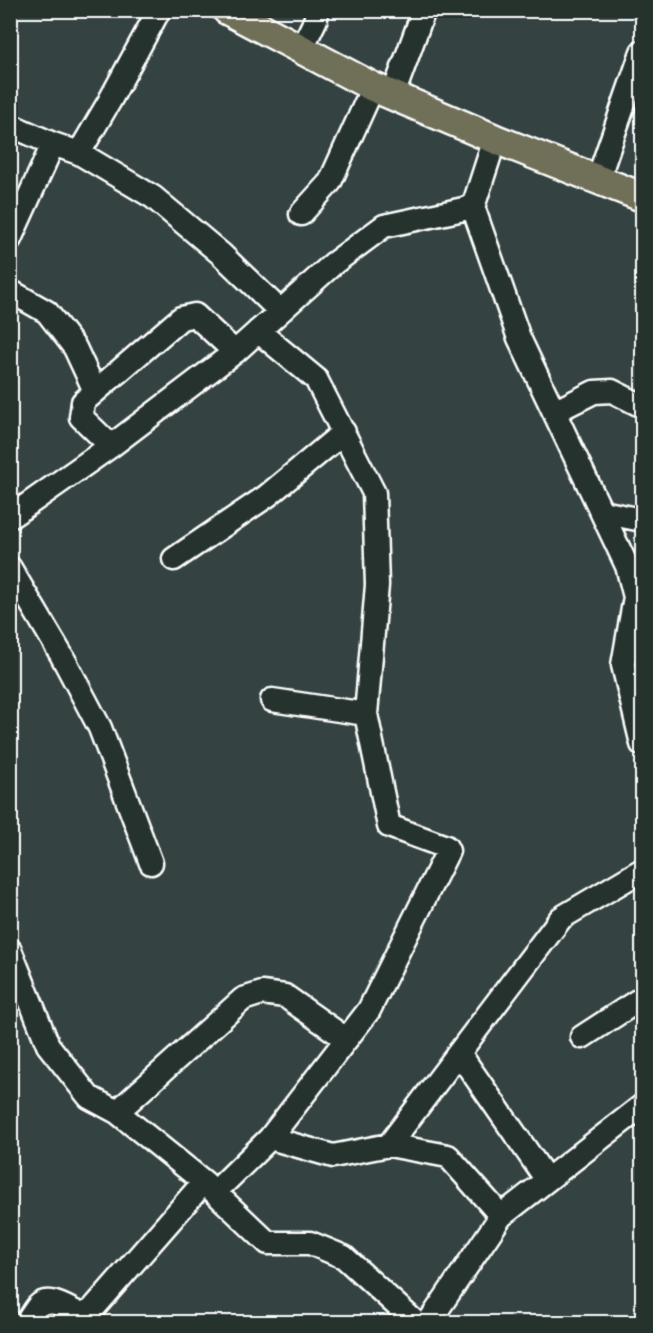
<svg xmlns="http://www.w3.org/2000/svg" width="653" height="1333" font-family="'Indie Flower',sans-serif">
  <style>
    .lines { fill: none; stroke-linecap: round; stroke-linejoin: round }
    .minor-casing { stroke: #fff; stroke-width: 27 }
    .major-casing { stroke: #fff; stroke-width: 33 }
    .minor { stroke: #26332d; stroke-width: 22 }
    .major { stroke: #706f59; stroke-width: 28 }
  </style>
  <rect width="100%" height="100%" fill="#354242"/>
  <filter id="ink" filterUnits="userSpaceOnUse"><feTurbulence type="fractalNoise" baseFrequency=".0167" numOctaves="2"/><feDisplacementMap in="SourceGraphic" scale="12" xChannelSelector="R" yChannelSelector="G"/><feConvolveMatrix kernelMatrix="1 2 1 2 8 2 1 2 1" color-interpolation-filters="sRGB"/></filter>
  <g filter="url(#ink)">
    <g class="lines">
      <defs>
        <path id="minor" d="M301,50L316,19V10
          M393,95L424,10
          M10,125L53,144L79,153L109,102L159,10
          M495,139L473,207L519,338L627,566L635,597L623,665L642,744
          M79,153L153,197L221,254L280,311
          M598,179L642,52
          M301,214L330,182L373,87
          M10,239L53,144
          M10,291L47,312L75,348L95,391
          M258,331L316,379L374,493L377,585L366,714L389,826L446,847L448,851L369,1010L270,1138
          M554,412L594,392L612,391L642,406
          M111,446L81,417L83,402L181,318L195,315L235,352
          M602,512L642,520
          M10,517L111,446L235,352L334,263L384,226L473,207
          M174,559L267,496L344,432
          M10,568L62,656L100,728L151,863
          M272,700L366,714
          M10,950L48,1045L89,1097L117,1112L204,1182L268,1243H310L344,1257L415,1322
          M582,1037L642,998
          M459,1053L547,1180
          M117,1112L243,999L262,993L285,996L346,1039
          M389,1145L561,918L642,870
          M215,1192L270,1138L333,1156L389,1145L448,1156L501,1216
          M27,1322C31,1317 34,1311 38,1306C49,1294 70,1311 82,1315L92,1310L204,1182
          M429,1322L501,1216L642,1106"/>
        <path id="major" d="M227,10L373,87L495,139L642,197"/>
      </defs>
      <use href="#minor" class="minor-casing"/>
      <use href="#major" class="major-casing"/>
      <use href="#minor" class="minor"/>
      <use href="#major" class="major"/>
    </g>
  </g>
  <rect width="653" height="1333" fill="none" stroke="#26332d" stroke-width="36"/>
  <rect x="18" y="18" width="617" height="1297" fill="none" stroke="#fff" stroke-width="2" filter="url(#ink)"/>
</svg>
